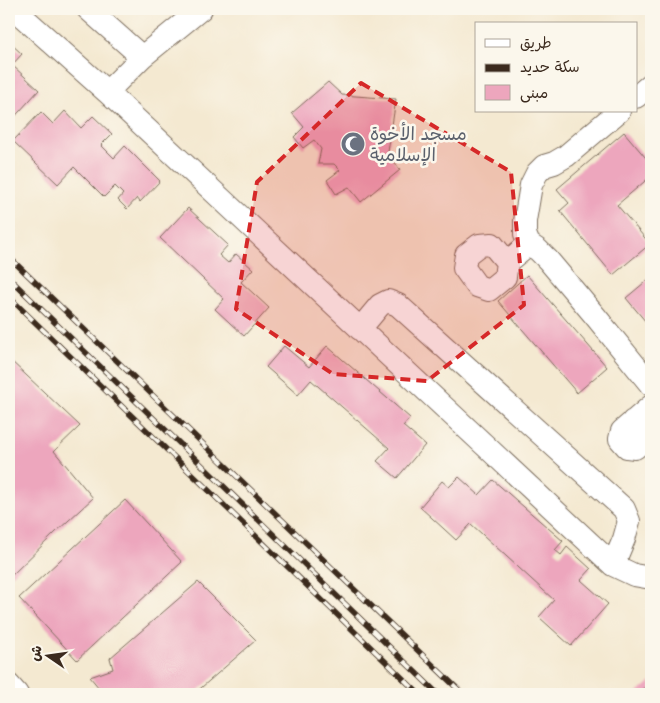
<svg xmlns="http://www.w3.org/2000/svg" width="660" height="703" font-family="Mali,'Playpen Sans Arabic',sans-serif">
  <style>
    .building { fill: #eda6bd }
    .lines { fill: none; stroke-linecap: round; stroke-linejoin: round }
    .minor-casing { stroke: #7c6d5d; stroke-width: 24 }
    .minor { stroke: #fff; stroke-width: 22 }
    .rail-casing { stroke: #3b2a1e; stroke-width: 5.5 }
    .rail { stroke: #fbf7ec; stroke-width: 4; stroke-dasharray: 11; stroke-linecap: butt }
    .marked { fill: #d62828; fill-opacity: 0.2; stroke: #d62828; stroke-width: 4; stroke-dasharray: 10 6; stroke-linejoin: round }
    .labels { text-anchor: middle; stroke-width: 5; stroke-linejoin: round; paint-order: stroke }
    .worship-label { font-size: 18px; fill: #5b616d; stroke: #fbf7ec; text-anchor: start }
  </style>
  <rect width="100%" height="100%" fill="#fbf7ec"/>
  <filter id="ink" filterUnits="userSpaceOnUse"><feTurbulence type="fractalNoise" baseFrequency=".02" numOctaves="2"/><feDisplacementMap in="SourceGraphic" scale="10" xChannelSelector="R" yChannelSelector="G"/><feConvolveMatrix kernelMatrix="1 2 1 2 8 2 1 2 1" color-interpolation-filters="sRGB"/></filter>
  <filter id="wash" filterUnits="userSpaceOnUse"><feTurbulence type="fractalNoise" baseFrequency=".0096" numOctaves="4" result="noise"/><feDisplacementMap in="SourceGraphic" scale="20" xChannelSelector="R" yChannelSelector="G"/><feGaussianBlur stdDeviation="1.12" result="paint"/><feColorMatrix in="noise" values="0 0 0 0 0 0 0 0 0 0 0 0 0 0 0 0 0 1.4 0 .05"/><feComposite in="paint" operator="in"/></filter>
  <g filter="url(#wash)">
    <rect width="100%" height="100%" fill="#f4e9d1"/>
    <g id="blocks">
      <path class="building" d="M9,42L22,54L12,65L39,90L9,123Z
        M328,82L342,95L396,99L388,152L400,170L361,202L349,187L336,194L327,180L340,170L334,164H318L321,149L314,140L303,148L294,137L304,127L292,113Z
        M65,111L81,128L93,116L112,134L101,145L114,158L125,146L160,181L140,202L137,198L127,209L118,200L123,194L115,186L104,197L74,167L58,184L13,141L41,112L53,124Z
        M624,132L651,164V176L617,205L650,244L613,275L560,211L569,203L557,189Z
        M188,208L228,245L219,255L228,263L236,254L253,269L241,282L269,308L244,336L215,309L224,299L160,238Z
        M527,275L607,367L577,393L498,301Z
        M651,277V328L626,298Z
        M284,346L309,367L327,346L410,418L403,426L425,445L397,478L377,461L389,448L311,380L298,395L266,367Z
        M9,359L80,426L54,451L93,498L56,532L9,578Z
        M459,477L479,495L493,480L563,541L555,550L561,555L567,547L591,569L581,580L608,604L571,646L539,617L554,600L471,524L456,540L420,507L442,481L449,487Z
        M125,500L182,562L77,660L19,598Z
        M198,582L256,640L194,694H104L90,677L113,669L110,658Z
        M651,682V694H636Z"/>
    </g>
  </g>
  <g filter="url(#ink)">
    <use href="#blocks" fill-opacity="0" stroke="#7c6d5d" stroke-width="1"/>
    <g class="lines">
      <defs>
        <path id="minor" d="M14,9L107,92L613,565L634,575L651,578
          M88,9L142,57
          M107,92L142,57L201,9
          M636,97L651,84
          M619,111L566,156L554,163L544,166L537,173L531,185L525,221V234L529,244L538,250L548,260L596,317L651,385
          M507,262L492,244L479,245L466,255L464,268L477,286L489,290L505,277L507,262L529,244
          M360,329L380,305L388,301L398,305L624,509L629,521L624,539L613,565
          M633,421L643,436L641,443L635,448L627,447L620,439L622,431L651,406
          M9,685L17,694"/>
      </defs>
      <use href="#minor" class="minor-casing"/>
      <use href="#minor" class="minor"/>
      <defs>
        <path id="rail" d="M9,257L463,694
          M9,278L438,694
          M9,297L419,694"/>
      </defs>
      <use href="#rail" class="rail-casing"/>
      <use href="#rail" class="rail"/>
    </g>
  </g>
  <path class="marked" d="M361,83L511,172L524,305L427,381L333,374L236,309L257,182Z"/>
  <defs>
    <symbol id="mosque-disc" viewBox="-11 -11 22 22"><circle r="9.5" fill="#6b7280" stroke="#fbf7ec"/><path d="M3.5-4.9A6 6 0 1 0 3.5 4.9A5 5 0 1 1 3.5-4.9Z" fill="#fff"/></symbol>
  </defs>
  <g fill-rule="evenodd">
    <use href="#mosque-disc" x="339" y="130" width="28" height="28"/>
  </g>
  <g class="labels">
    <g class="worship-label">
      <text x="370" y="140">مسجد الأخوة<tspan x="370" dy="21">الإسلامية</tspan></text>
    </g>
  </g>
  <rect width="660" height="703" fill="none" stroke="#fbf7ec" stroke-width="30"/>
  <rect x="475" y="22" width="162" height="90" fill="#fbf7ec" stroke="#aea59a"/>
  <rect x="485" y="39" width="25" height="8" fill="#ffffff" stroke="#aea59a"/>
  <text x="520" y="48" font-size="15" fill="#3b2a1e">طريق</text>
  <rect x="485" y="64" width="25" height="8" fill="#3b2a1e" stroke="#aea59a"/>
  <text x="520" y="72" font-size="15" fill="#3b2a1e">سكة حديد</text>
  <rect x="485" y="85" width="25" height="15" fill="#eda6bd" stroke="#aea59a"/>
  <text x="520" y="98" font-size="15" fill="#3b2a1e">مبنى</text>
  <g transform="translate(48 656) rotate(283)" stroke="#fbf7ec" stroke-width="4" paint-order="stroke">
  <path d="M0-4L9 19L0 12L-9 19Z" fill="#3b2a1e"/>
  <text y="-8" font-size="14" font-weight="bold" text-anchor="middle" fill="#3b2a1e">ش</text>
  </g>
</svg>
